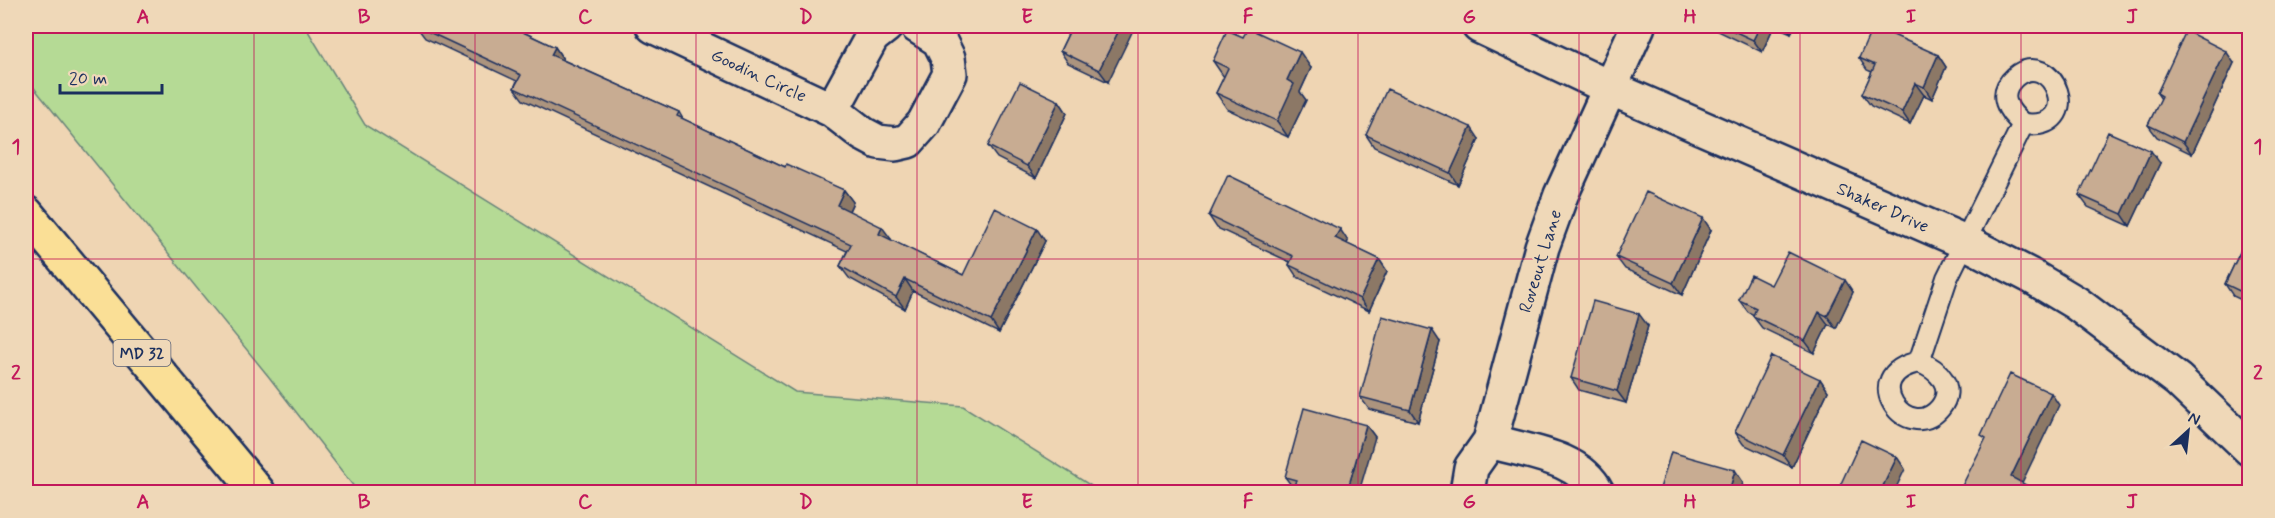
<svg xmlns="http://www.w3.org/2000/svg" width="2275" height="518" font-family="Mynerve,sans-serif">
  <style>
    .green { fill: #b5da95; stroke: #68847a; stroke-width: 1.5 }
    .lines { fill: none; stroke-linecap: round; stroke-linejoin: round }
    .lane-casing { stroke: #1b2f5e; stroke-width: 24 }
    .street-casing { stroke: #1b2f5e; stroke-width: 38 }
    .secondary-casing { stroke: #1b2f5e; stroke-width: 38 }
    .highway-casing { stroke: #1b2f5e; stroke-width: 38 }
    .lane { stroke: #efd8b8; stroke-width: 20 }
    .street { stroke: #efd8b8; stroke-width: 33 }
    .secondary { stroke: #efd8b8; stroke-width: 33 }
    .highway { stroke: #fadf96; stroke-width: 33 }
    .wall { fill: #ac947e; stroke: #1b2f5e; stroke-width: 1.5 }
    .shaded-wall { fill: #8c7866; stroke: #1b2f5e; stroke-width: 1.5 }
    .building { fill: #c8ac92; stroke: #1b2f5e; stroke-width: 1.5 }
    .grid { fill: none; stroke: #c2185b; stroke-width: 1.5; stroke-opacity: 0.55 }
    .labels { text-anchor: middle; stroke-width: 4.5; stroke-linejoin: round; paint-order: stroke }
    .shield { fill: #efd8b8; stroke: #5b6279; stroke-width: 1.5 }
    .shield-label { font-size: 16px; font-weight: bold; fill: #1b2f5e }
    .street-label { font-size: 18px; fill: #1b2f5e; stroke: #efd8b8 }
    .neatline { fill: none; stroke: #c2185b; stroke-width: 2 }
    .grid-label { font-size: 20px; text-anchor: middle; font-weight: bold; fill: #c2185b }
  </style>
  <rect width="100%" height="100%" fill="#efd5b3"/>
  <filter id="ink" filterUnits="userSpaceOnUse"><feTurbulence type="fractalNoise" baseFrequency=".0167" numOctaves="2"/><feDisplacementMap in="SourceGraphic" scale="12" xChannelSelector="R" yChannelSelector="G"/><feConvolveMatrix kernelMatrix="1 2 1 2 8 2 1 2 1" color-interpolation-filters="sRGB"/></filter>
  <g filter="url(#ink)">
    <path class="green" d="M26,26H305L365,125L795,392L963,406L1101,492H358L269,377L26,78Z"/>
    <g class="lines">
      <defs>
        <path id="lane" d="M1919,362C1938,369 1957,387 1940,408C1908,446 1855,375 1919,362L1947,278L2023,124C2088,132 2052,45 2015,77C1996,94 2008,112 2023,124"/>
        <path id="street" d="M653,26L832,110L863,134L878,142L895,144L908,141L924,123L950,74L948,58L939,40L917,26
          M832,110L872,37L886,26
          M1490,441C1526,452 1579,456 1597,492
          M1467,492L1471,468L1490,441L1542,247L1561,195L1638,26"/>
        <path id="secondary" d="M1479,26L1608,87L1965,242L2029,275L2076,303L2178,380L2250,449"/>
        <path id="highway" d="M26,213L258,492"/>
      </defs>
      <use href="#lane" class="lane-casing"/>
      <use href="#street" class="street-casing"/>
      <use href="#secondary" class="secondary-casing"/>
      <use href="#highway" class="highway-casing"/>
      <use href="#lane" class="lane"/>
      <use href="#street" class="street"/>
      <use href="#secondary" class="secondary"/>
      <use href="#highway" class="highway"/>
    </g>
    <path class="wall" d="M416,26L515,28L555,47L563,59V60L679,112L683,119L785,167L844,190L853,202L849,211L891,239L890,240L963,275L1045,241L999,333L913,291L905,309L849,278L840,266L847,251L523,100L514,88L517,81L425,38Z
      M1072,26L1108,82L1068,63L1060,51Z
      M1714,26H1774L1762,52L1718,31Z
      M1775,26H1795L1791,33Z
      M2126,26H2138L2136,30Z
      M1938,55L1946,67L1932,99L1924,95L1910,124L1871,106L1862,94L1872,72L1867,70L1859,58Z
      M1213,61L1311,68L1300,92L1306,100L1288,137L1227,109L1216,93L1224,77Z
      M2234,63L2192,154L2157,137L2148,125L2161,99L2157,93Z
      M1059,101L1067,113L1036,178L997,158L988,146Z
      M1366,135L1479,139L1458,185L1374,147Z
      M2160,163L2130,226L2088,207L2079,195Z
      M1209,216L1348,241L1347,244L1379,259L1387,271L1369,311L1297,277L1289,265L1290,262L1217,228Z
      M1711,230L1682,295L1625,269L1616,257Z
      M2250,231V304L2233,296L2225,284Z
      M1771,285L1853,292L1836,328L1828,324L1814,353L1762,328L1753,316L1754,315L1748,312L1739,300Z
      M1648,326L1626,403L1579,390L1571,378Z
      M1440,342L1418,422L1369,409L1360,397Z
      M1820,379L1828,391L1792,467L1743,444L1735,432Z
      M1366,425L1375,437L1294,489L1285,477Z"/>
    <path class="shaded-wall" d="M1121,26H1135L1108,82L1099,70Z
      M1760,26H1774L1762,52L1753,40Z
      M1786,26H1795L1791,33Z
      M2133,26H2138L2136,30Z
      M555,47L563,59L560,67L551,55Z
      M2226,51L2234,63L2192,154L2183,142Z
      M1300,52L1311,68L1300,92L1306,100L1288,137L1277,121L1287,80Z
      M1938,55L1946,67L1932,99L1924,87Z
      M1915,83L1924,95L1910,124L1902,112Z
      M1059,101L1067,113L1036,178L1027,166Z
      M1471,127L1479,139L1458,185L1450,173Z
      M2151,151L2160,163L2130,226L2122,214Z
      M844,190L853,202L846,217L837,205Z
      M1703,218L1711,230L1682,295L1673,283Z
      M882,227L891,239L887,246L879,234Z
      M1037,229L1045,241L999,333L991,321Z
      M1340,229L1348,241L1344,250L1335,238Z
      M1379,259L1387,271L1369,311L1360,299Z
      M905,279L913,291L905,309L896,297Z
      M1845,280L1853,292L1836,328L1827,316Z
      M1819,312L1828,324L1814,353L1805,341Z
      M1639,314L1648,326L1626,403L1617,391Z
      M1432,330L1440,342L1418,422L1410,410Z
      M1820,379L1828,391L1792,467L1783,455Z
      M2051,393L2059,405L2019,489L2011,477Z
      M1366,425L1375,437L1359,492H1347Z
      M1897,457L1905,469L1894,492H1880Z
      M1735,470L1743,482L1741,492H1729Z"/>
    <path class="building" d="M416,26H510L555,47L551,55L679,112L677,116L785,167L786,164L844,190L837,205L882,227L879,234L963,275L995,208L1037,229L991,321L905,279L896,297L840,266L851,244L514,88L521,75Z
      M1072,26H1121L1099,70L1060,51Z
      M1723,26H1760L1753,40Z
      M1873,26L1938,55L1924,87L1915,83L1902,112L1862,94L1875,65L1859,58Z
      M1248,28L1300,52L1287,80L1294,84L1277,121L1216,93L1228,68L1213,61L1227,30L1243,37Z
      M2186,31L2226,51L2183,142L2148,125L2162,96L2157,93Z
      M1020,82L1059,101L1027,166L988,146Z
      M1387,89L1471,127L1450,173L1366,135Z
      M2108,132L2151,151L2122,214L2079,195Z
      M1228,175L1340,229L1335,238L1379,259L1360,299L1289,265L1293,256L1209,216Z
      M1646,192L1703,218L1673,283L1616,257Z
      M2250,231V296L2225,284Z
      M1788,252L1845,280L1827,316L1819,312L1805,341L1753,316L1756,308L1739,300L1751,275L1771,285Z
      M1593,301L1639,314L1617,391L1571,378Z
      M1382,316L1432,330L1410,410L1360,397Z
      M1771,356L1820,379L1783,455L1735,432Z
      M2010,374L2051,393L2011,477L2037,491V492H1959L1986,438L1981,435Z
      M1304,408L1366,425L1347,492H1292L1296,480L1285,477Z
      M1861,440L1897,457L1880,492H1843L1838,490Z
      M1671,452L1735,470L1729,492H1659Z"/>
  </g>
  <path class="grid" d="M254,26V492M475,26V492M696,26V492M917,26V492M1138,26V492M1358,26V492M1579,26V492M1800,26V492M2021,26V492M26,259H2250"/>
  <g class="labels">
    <rect class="shield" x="113.5" y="340" width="57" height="26" rx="4.5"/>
    <g class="shield-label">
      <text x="142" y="359">MD 32</text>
    </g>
    <g class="street-label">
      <text transform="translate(759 75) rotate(25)" y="6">Goodin Circle</text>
      <text transform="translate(1883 207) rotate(24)" y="6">Shaker Drive</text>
      <text transform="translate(1540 261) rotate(-73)" y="6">Roveout Lane</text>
    </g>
  </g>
  <rect width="2275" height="518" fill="none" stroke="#efd8b8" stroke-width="66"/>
  <g transform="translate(2188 431) rotate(27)" stroke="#efd8b8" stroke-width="4.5" paint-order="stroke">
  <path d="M0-4.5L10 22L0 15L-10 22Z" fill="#1b2f5e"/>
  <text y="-9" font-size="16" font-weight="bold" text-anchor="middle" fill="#1b2f5e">N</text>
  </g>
  <path d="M60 84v9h102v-9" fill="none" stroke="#1b2f5e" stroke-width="3"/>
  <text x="69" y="84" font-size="18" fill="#1b2f5e" stroke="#efd8b8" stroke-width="4.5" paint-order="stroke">20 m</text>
  <rect x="33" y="33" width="2209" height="452" class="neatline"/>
  <g class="grid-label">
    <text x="143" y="23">A</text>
    <text x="364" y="23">B</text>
    <text x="585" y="23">C</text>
    <text x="806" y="23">D</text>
    <text x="1027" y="23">E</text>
    <text x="1248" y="23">F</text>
    <text x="1469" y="23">G</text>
    <text x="1690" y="23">H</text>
    <text x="1911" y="23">I</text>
    <text x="2132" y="23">J</text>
    <text x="16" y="153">1</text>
    <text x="2258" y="153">1</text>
    <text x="16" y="379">2</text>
    <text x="2258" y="379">2</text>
    <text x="143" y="508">A</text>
    <text x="364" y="508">B</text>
    <text x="585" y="508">C</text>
    <text x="806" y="508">D</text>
    <text x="1027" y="508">E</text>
    <text x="1248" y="508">F</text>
    <text x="1469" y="508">G</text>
    <text x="1690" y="508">H</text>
    <text x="1911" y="508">I</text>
    <text x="2132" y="508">J</text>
  </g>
</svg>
